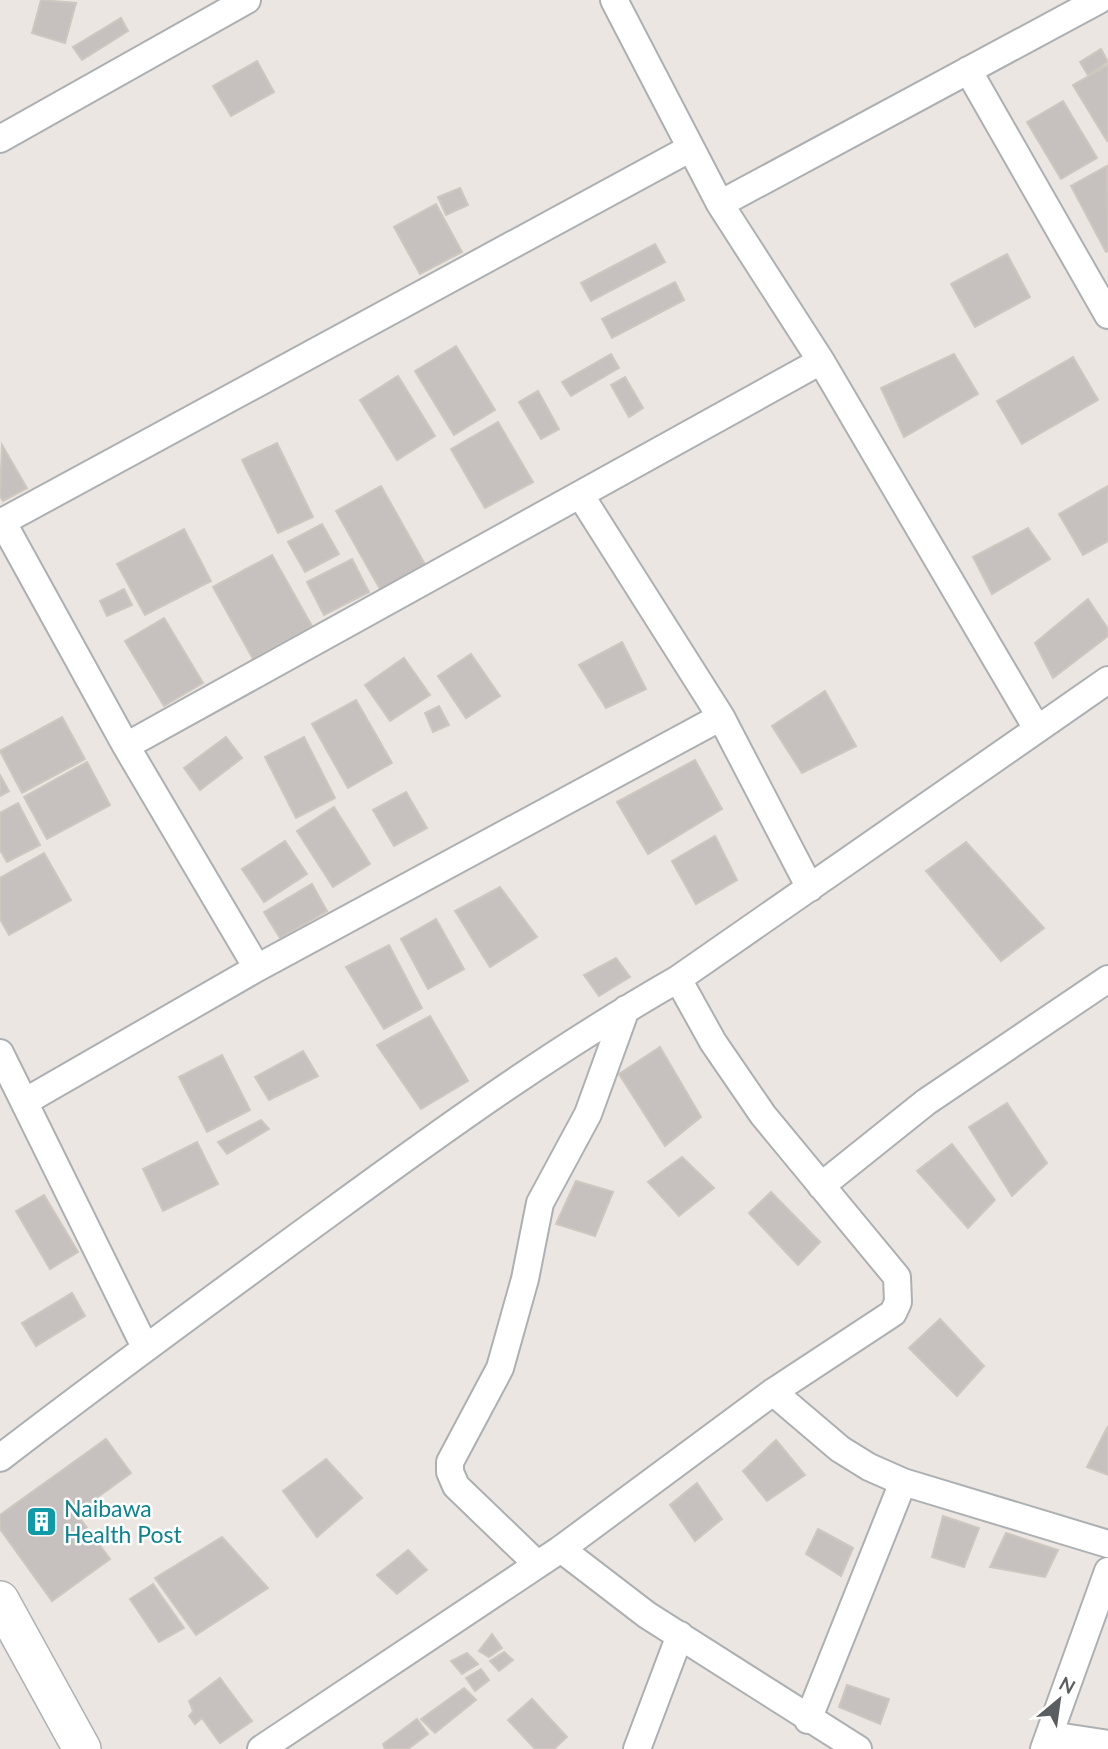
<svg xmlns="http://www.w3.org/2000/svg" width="1108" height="1749" font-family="Lato,sans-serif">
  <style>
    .building { fill: #c6c1be; stroke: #cec7c0; stroke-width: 2 }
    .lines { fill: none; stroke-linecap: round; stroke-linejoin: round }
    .street-casing { stroke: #adb0b2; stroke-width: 30 }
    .secondary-casing { stroke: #aeb2b5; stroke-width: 40 }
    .street { stroke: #fff; stroke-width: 26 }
    .secondary { stroke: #fff; stroke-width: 37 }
    .labels { text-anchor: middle; stroke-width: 5; stroke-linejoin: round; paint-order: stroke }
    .culture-label { font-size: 23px; fill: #0d838f; stroke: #fff; text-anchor: start }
  </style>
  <rect width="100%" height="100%" fill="#ebe6e1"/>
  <path class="building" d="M41,0L76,3L65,43L32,33Z
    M121,18L128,31L82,60L73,47Z
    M1101,49L1108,62L1088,75L1080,62Z
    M257,61L274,92L231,116L213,86Z
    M1108,65V140L1107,141L1073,85Z
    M1063,101L1097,158L1061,179L1027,122Z
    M1107,166L1108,251L1106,252L1071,186Z
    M460,188L468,205L446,215L438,197Z
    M436,204L462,252L420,274L394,227Z
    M655,244L665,262L591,301L581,283Z
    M1007,254L1030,297L975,327L951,284Z
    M675,282L684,300L612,338L602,319Z
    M456,346L495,410L454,435L415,371Z
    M611,354L619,368L571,396L562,382Z
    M954,354L978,394L904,437L881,388Z
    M1073,357L1098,400L1022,444L997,401Z
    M398,376L435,436L397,460L360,400Z
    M625,377L643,408L629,417L611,385Z
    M538,391L559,429L541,439L519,402Z
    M498,422L533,482L485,508L451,449Z
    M277,443L313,517L278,533L242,460Z
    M2,445L27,488L3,501L0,496Z
    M381,486L426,566L381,591L336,511Z
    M1108,486V541L1083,555L1059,514Z
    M322,524L339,554L305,572L288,542Z
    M1028,528L1050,559L992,594L973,557Z
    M184,529L211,581L145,615L117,564Z
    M272,555L312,626L253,659L213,587Z
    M352,559L369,592L324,615L307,582Z
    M124,589L132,605L107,616L100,601Z
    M1088,599L1108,629V636L1053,678L1035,643Z
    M164,618L203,683L164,706L125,641Z
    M622,642L646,689L606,708L579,665Z
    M471,654L500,696L466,718L438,676Z
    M404,658L430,695L390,721L365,685Z
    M825,691L856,746L802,773L772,726Z
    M356,700L392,763L348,788L312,724Z
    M439,706L449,725L433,732L425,713Z
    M62,717L85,759L22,793L0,751Z
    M226,737L242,758L200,790L184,768Z
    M304,737L335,798L296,818L265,757Z
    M695,760L722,809L648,854L617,802Z
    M87,762L110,805L47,839L24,797Z
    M0,775L9,791L0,796Z
    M406,792L427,828L394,846L373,810Z
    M18,803L40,845L7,862L0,850V813Z
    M334,807L370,864L333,887L297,831Z
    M715,836L737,880L696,904L672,861Z
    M285,841L307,874L264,902L242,869Z
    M966,842L1044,928L1001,961L926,871Z
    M44,853L71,900L9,935L0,919V878Z
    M312,884L327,911L280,938L264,912Z
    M500,887L537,937L490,967L455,911Z
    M436,919L464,969L428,989L401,939Z
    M389,945L422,1008L384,1029L346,967Z
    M616,958L630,977L599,996L584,975Z
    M430,1016L468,1081L421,1109L377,1045Z
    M660,1047L701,1117L665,1146L619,1074Z
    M303,1051L318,1076L269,1100L255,1077Z
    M222,1055L250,1110L207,1132L179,1077Z
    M1007,1103L1047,1163L1012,1196L969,1127Z
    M261,1120L269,1129L227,1154L218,1142Z
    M197,1142L218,1184L163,1211L143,1169Z
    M952,1144L995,1200L968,1228L917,1171Z
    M682,1157L714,1188L679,1216L648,1182Z
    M576,1181L613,1192L595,1236L556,1224Z
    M771,1192L820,1242L798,1265L749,1213Z
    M44,1195L78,1252L50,1269L16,1211Z
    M72,1293L85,1316L36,1346L22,1323Z
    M940,1319L984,1366L957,1396L909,1348Z
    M1108,1426V1475L1087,1467Z
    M106,1439L131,1473L76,1513L110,1559L52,1601L0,1529V1515Z
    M776,1440L805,1475L767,1501L743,1471Z
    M326,1459L362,1498L317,1537L283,1491Z
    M697,1483L722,1519L695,1541L670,1505Z
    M943,1516L979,1528L964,1567L932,1557Z
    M818,1529L853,1548L841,1576L806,1554Z
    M1006,1533L1058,1550L1045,1577L990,1567Z
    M222,1537L268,1588L196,1635L155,1578Z
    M408,1550L427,1570L397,1594L377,1575Z
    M153,1584L184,1628L159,1642L130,1599Z
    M492,1634L502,1648L489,1657L479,1651Z
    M504,1652L513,1660L499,1671L490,1661Z
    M467,1653L478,1664L462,1674L451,1661Z
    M481,1669L489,1680L475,1691L466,1678Z
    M220,1678L252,1721L220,1743L202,1718L195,1724L189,1716L193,1711L189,1701Z
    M847,1685L889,1699L880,1724L839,1707Z
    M464,1688L476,1700L435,1733L421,1719Z
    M532,1699L567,1737L554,1749H535L508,1720Z
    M417,1719L428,1734L408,1749H385L383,1744Z"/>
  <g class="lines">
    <defs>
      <path id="street" d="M614,0L720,204L821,361L1036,727
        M968,70L1108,315
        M0,139L247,0
        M720,204L1099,0
        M581,496L721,717L810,888
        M2,521L126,746L257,968
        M0,523L689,149
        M126,746L821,361
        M0,1053L145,1347
        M26,1101L257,968L721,717
        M821,1186L926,1102L1108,979
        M773,1392L840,1449L869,1467L903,1482L1108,1544
        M0,1458C109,1374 220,1293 331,1212C443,1130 557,1048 678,979L1108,680
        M561,1549L647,1615L858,1749
        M536,1563L456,1486L450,1472V1462L500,1368L525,1279L540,1203L588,1114L626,1009
        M808,1720L903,1482
        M1050,1735L1108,1744
        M261,1749L561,1549L773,1392L893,1313L898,1302L897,1277L763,1115L713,1042L678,979
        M637,1749L680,1635
        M1044,1749L1108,1571"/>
      <path id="secondary" d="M0,1600L82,1749"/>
    </defs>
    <use href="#street" class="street-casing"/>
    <use href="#secondary" class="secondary-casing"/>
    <use href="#street" class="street"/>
    <use href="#secondary" class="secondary"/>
  </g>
  <defs>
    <symbol id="building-square" viewBox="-11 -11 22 22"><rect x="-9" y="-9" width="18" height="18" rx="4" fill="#0f9aa8" stroke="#fff"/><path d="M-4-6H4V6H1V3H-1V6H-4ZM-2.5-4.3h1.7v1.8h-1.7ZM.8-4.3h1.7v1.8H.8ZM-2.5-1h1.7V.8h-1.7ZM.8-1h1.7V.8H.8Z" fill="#fff"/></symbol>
  </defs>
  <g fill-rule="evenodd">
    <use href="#building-square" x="24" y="1504" width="35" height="35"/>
  </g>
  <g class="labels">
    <g class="culture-label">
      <text x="64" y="1517">Naibawa<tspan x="64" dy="26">Health Post</tspan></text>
    </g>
  </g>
  <g transform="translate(1059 1700) rotate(29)" stroke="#ffffff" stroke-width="5" paint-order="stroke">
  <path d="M0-5L12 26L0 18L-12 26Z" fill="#5a5e60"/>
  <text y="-10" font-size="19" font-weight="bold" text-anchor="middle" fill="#5a5e60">N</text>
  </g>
</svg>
